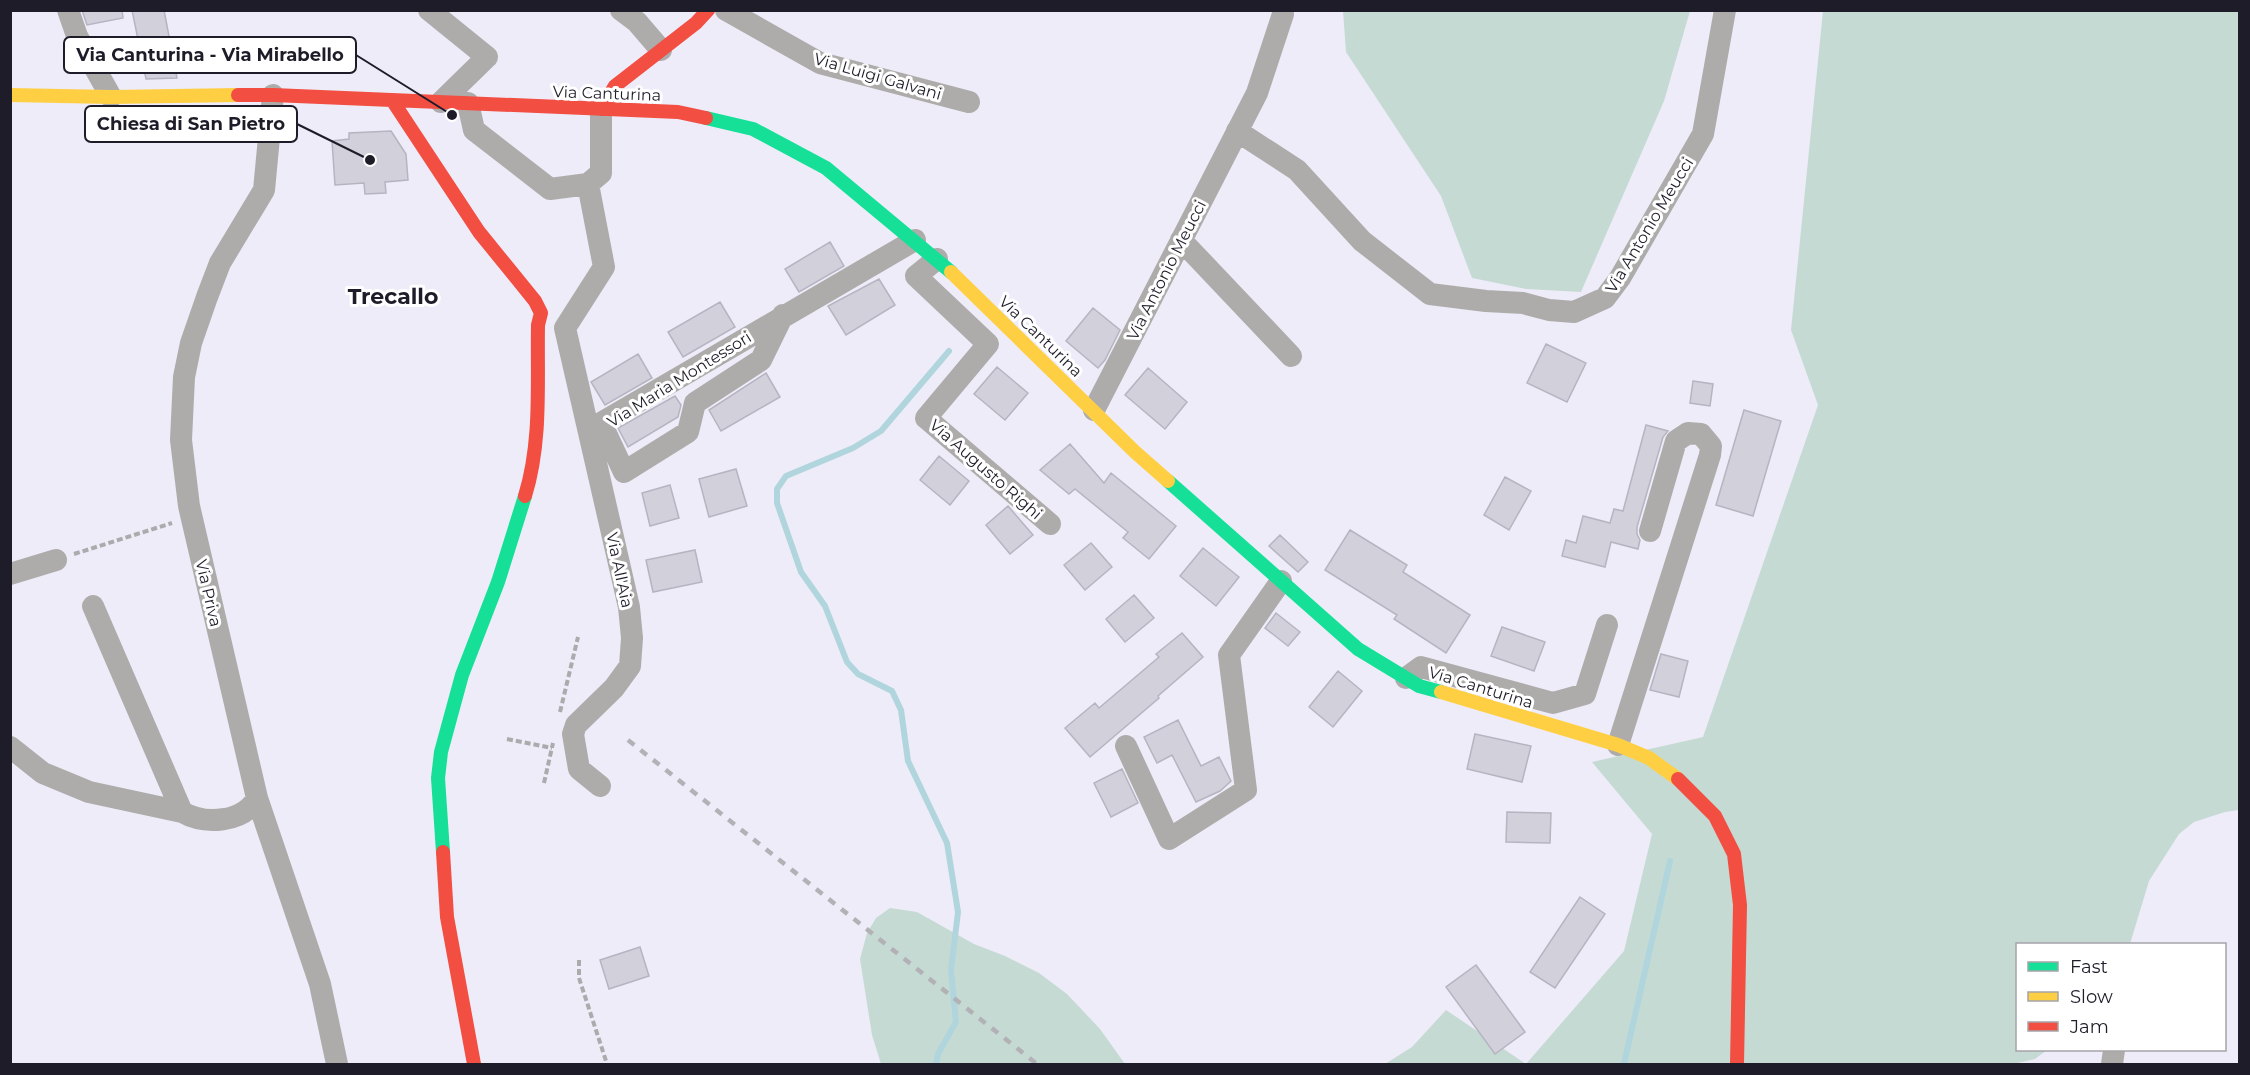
<svg xmlns="http://www.w3.org/2000/svg" width="2250" height="1075" font-family="Montserrat,sans-serif">
  <style>
    .green { fill: #c6dad4 }
    .lines { fill: none; stroke-linecap: round; stroke-linejoin: round }
    .stream { stroke: #b0d5dd; stroke-width: 6 }
    .building { fill: #d1d0db; stroke: #b6b4c0; stroke-width: 1.5 }
    .path { stroke: #abaaac; stroke-width: 4; stroke-dasharray: 6 3; stroke-linecap: butt }
    .street { stroke: #aeacab; stroke-width: 22 }
    .fast { stroke: #16e098; stroke-width: 14 }
    .slow { stroke: #ffcf43; stroke-width: 14 }
    .jam { stroke: #f24e42; stroke-width: 14 }
    .rail { stroke: #b2b1b6; stroke-width: 4.5; stroke-dasharray: 8 8; stroke-linecap: butt }
    .labels { text-anchor: middle; stroke-width: 6; stroke-linejoin: round; paint-order: stroke }
    .street-label { font-size: 16px; fill: #1e1c28; stroke: #fff }
    .district-label { font-size: 22px; font-weight: bold; fill: #1e1c28; stroke: #fff }
    .leader { fill: none; stroke: #1e1c28; stroke-width: 2 }
    .callout-dot { fill: #1e1c28; stroke: #fff; stroke-width: 2 }
    .callout { fill: #fff; stroke: #1e1c28; stroke-width: 2 }
    .callout-label { font-size: 18px; text-anchor: middle; font-weight: bold; fill: #1e1c28 }
  </style>
  <rect width="100%" height="100%" fill="#eeecf8"/>
  <path class="green" d="M1343,11H1690L1664,101L1581,292L1526,289L1472,278L1441,196L1346,52Z
    M1823,11H2239V810L2225,812L2194,822L2179,834L2149,881L2130,944H2018V1050H2047L2035,1059L2013,1064H1385L1412,1047L1446,1010L1526,1064L1624,951L1652,834L1592,762L1703,737L1818,405L1791,330Z
    M890,908L917,912L974,944L1005,956L1039,973L1067,994L1100,1029L1125,1064H881L872,1035L860,959L867,933L876,918Z"/>
  <g class="lines">
    <path class="stream" d="M936,1064L938,1054L956,1022L951,970L958,912L947,843L908,761L901,710L892,691L858,674L847,662L825,606L801,572L777,503V489L786,476L853,448L881,431L949,351
      M1624,1064L1670,861"/>
  </g>
  <path class="building" d="M82,10H122L123,18L87,25Z
    M132,10H164L177,78L146,79Z
    M391,131L406,154L408,180L385,182L386,193L365,194L364,183L335,185L332,141L349,139V133Z
    M830,242L844,266L799,292L785,269Z
    M879,279L895,305L846,335L828,306Z
    M720,302L735,327L683,357L668,332Z
    M1093,308L1120,330L1105,360L1098,368L1066,341Z
    M1546,344L1586,363L1567,402L1527,383Z
    M638,354L652,378L605,405L591,382Z
    M997,367L1028,393L1005,420L974,394Z
    M1148,368L1187,402L1165,429L1125,395Z
    M766,373L780,397L721,431L709,410Z
    M1693,381L1713,384L1710,406L1690,403Z
    M675,396L681,405L678,417L628,447L618,428Z
    M1744,410L1781,421L1753,516L1716,505Z
    M1646,425L1668,431L1663,437L1637,527V534L1640,540L1638,549L1611,542L1605,567L1562,556L1566,540L1576,543L1583,516L1610,523L1614,509L1623,511Z
    M1070,444L1104,483L1111,473L1176,526L1149,559L1123,538L1128,532L1075,489L1069,494L1040,470Z
    M939,456L969,481L950,505L920,480Z
    M736,469L747,506L709,517L699,479Z
    M1505,477L1531,491L1509,530L1484,515Z
    M670,485L679,518L650,526L642,493Z
    M1008,506L1033,535L1010,554L986,525Z
    M1350,530L1407,565L1403,572L1470,615L1446,653L1394,619L1397,615L1325,570Z
    M1280,535L1308,562L1298,572L1269,546Z
    M1091,543L1112,567L1085,590L1064,565Z
    M1203,548L1239,577L1216,606L1180,576Z
    M695,550L702,582L653,592L646,560Z
    M1134,595L1154,618L1125,642L1106,619Z
    M1276,613L1300,632L1288,646L1265,628Z
    M1502,627L1545,642L1534,671L1491,656Z
    M1182,633L1203,657L1158,696L1159,698L1090,757L1065,728L1095,703L1099,708L1159,657L1156,654Z
    M1661,654L1688,661L1679,697L1650,690Z
    M1338,671L1362,691L1333,727L1309,707Z
    M1178,720L1201,766L1219,757L1231,781L1220,791L1196,802L1172,755L1157,763L1144,737Z
    M1475,734L1531,746L1522,782L1467,769Z
    M1122,769L1138,803L1111,817L1094,783Z
    M1507,812L1551,813L1550,843L1506,842Z
    M1580,897L1605,914L1555,988L1530,972Z
    M640,947L649,976L609,989L600,960Z
    M1476,965L1525,1032L1495,1054L1446,987Z"/>
  <g class="lines">
    <path class="path" d="M74,554L172,523
      M560,712L578,637
      M507,739L552,748
      M544,783L553,743
      M579,960V978L607,1064"/>
    <path class="street" d="M68,10L77,36L111,97
      M429,10L487,57L441,102
      M621,10L637,22L661,50
      M726,10L820,63L969,102
      M273,95L264,190L220,263L207,297L191,343L184,377L181,440L189,506L257,798L320,984L337,1064
      M468,103L474,130L550,189L588,184L601,173V109
      M1237,131L1297,170L1362,241L1430,294L1486,301L1523,303L1549,310L1574,312L1605,298L1620,278L1703,134L1725,10
      M588,184L604,267L565,328L629,607L632,638L630,666L614,688L576,725L573,734L579,769L600,786
      M1181,240L1291,356
      M937,259L916,276L988,344L926,418L1050,524
      M783,315L761,360L695,403L688,432L624,472L601,423L915,240
      M1094,410L1257,93L1283,14
      M10,574L56,560
      M93,606L182,812C205,825 243,823 257,798
      M1406,678L1421,667L1553,703L1585,694L1607,625
      M1618,745L1710,455L1711,446L1701,434L1688,433L1676,441L1650,531
      M1126,746L1169,839L1246,790L1229,655L1281,581
      M10,747L43,773L89,792L182,812
      M2112,1064L2114,1050"/>
    <path class="fast" d="M706,118L753,129L826,168L951,272
      M1168,481L1358,649L1419,686L1441,692
      M443,852L438,778L441,752L462,675L498,582L525,496"/>
    <path class="slow" d="M10,95L111,97L238,95
      M951,272L1135,452L1168,481
      M1441,692L1618,745L1649,758L1678,779"/>
    <path class="jam" d="M238,95H273L678,112L706,118
      M392,100L479,232L535,301L541,313L538,325C537,382 542,441 525,496
      M601,109L615,86L696,23L708,10
      M1678,779L1715,816L1734,854L1740,905L1737,1064
      M443,852L447,917L474,1064"/>
    <path class="rail" d="M628,740L1037,1064"/>
  </g>
  <g class="labels">
    <g class="street-label">
      <text transform="translate(878 76) rotate(16)" y="6">Via Luigi Galvani</text>
      <text transform="translate(607 93) rotate(2)" y="6">Via Canturina</text>
      <text transform="translate(1649 225) rotate(-59)" y="6">Via Antonio Meucci</text>
      <text transform="translate(1166 270) rotate(-63)" y="6">Via Antonio Meucci</text>
      <text transform="translate(1041 336) rotate(44)" y="6">Via Canturina</text>
      <text transform="translate(679 379) rotate(-32)" y="6">Via Maria Montessori</text>
      <text transform="translate(986 469) rotate(41)" y="6">Via Augusto Righi</text>
      <text transform="translate(620 570) rotate(78)" y="6">Via All'Aia</text>
      <text transform="translate(209 593) rotate(77)" y="6">Via Priva</text>
      <text transform="translate(1481 687) rotate(17)" y="6">Via Canturina</text>
    </g>
    <g class="district-label">
      <text x="393" y="304">Trecallo</text>
    </g>
  </g>
  <path class="leader" d="M452 115L356 55M370 160L297 124"/>
  <g class="callout-dot">
    <circle cx="452" cy="115" r="6"/>
    <circle cx="370" cy="160" r="6"/>
  </g>
  <g class="callout">
    <rect x="64" y="37" width="292" height="36" rx="6"/>
    <rect x="85" y="106" width="212" height="36" rx="6"/>
  </g>
  <g class="callout-label">
    <text x="210" y="61">Via Canturina - Via Mirabello</text>
    <text x="191" y="130">Chiesa di San Pietro</text>
  </g>
  <rect width="2250" height="1075" fill="none" stroke="#1e1c28" stroke-width="24"/>
  <rect x="2016" y="943" width="210" height="108" fill="#ffffff" stroke="#a5a4a9" stroke-width="1.5"/>
  <rect x="2028" y="962" width="30" height="9" fill="#16e098" stroke="#a5a4a9" stroke-width="1.5"/>
  <text x="2070" y="973" font-size="18" fill="#1e1c28">Fast</text>
  <rect x="2028" y="992" width="30" height="9" fill="#ffcf43" stroke="#a5a4a9" stroke-width="1.5"/>
  <text x="2070" y="1003" font-size="18" fill="#1e1c28">Slow</text>
  <rect x="2028" y="1022" width="30" height="9" fill="#f24e42" stroke="#a5a4a9" stroke-width="1.5"/>
  <text x="2070" y="1033" font-size="18" fill="#1e1c28">Jam</text>
</svg>
